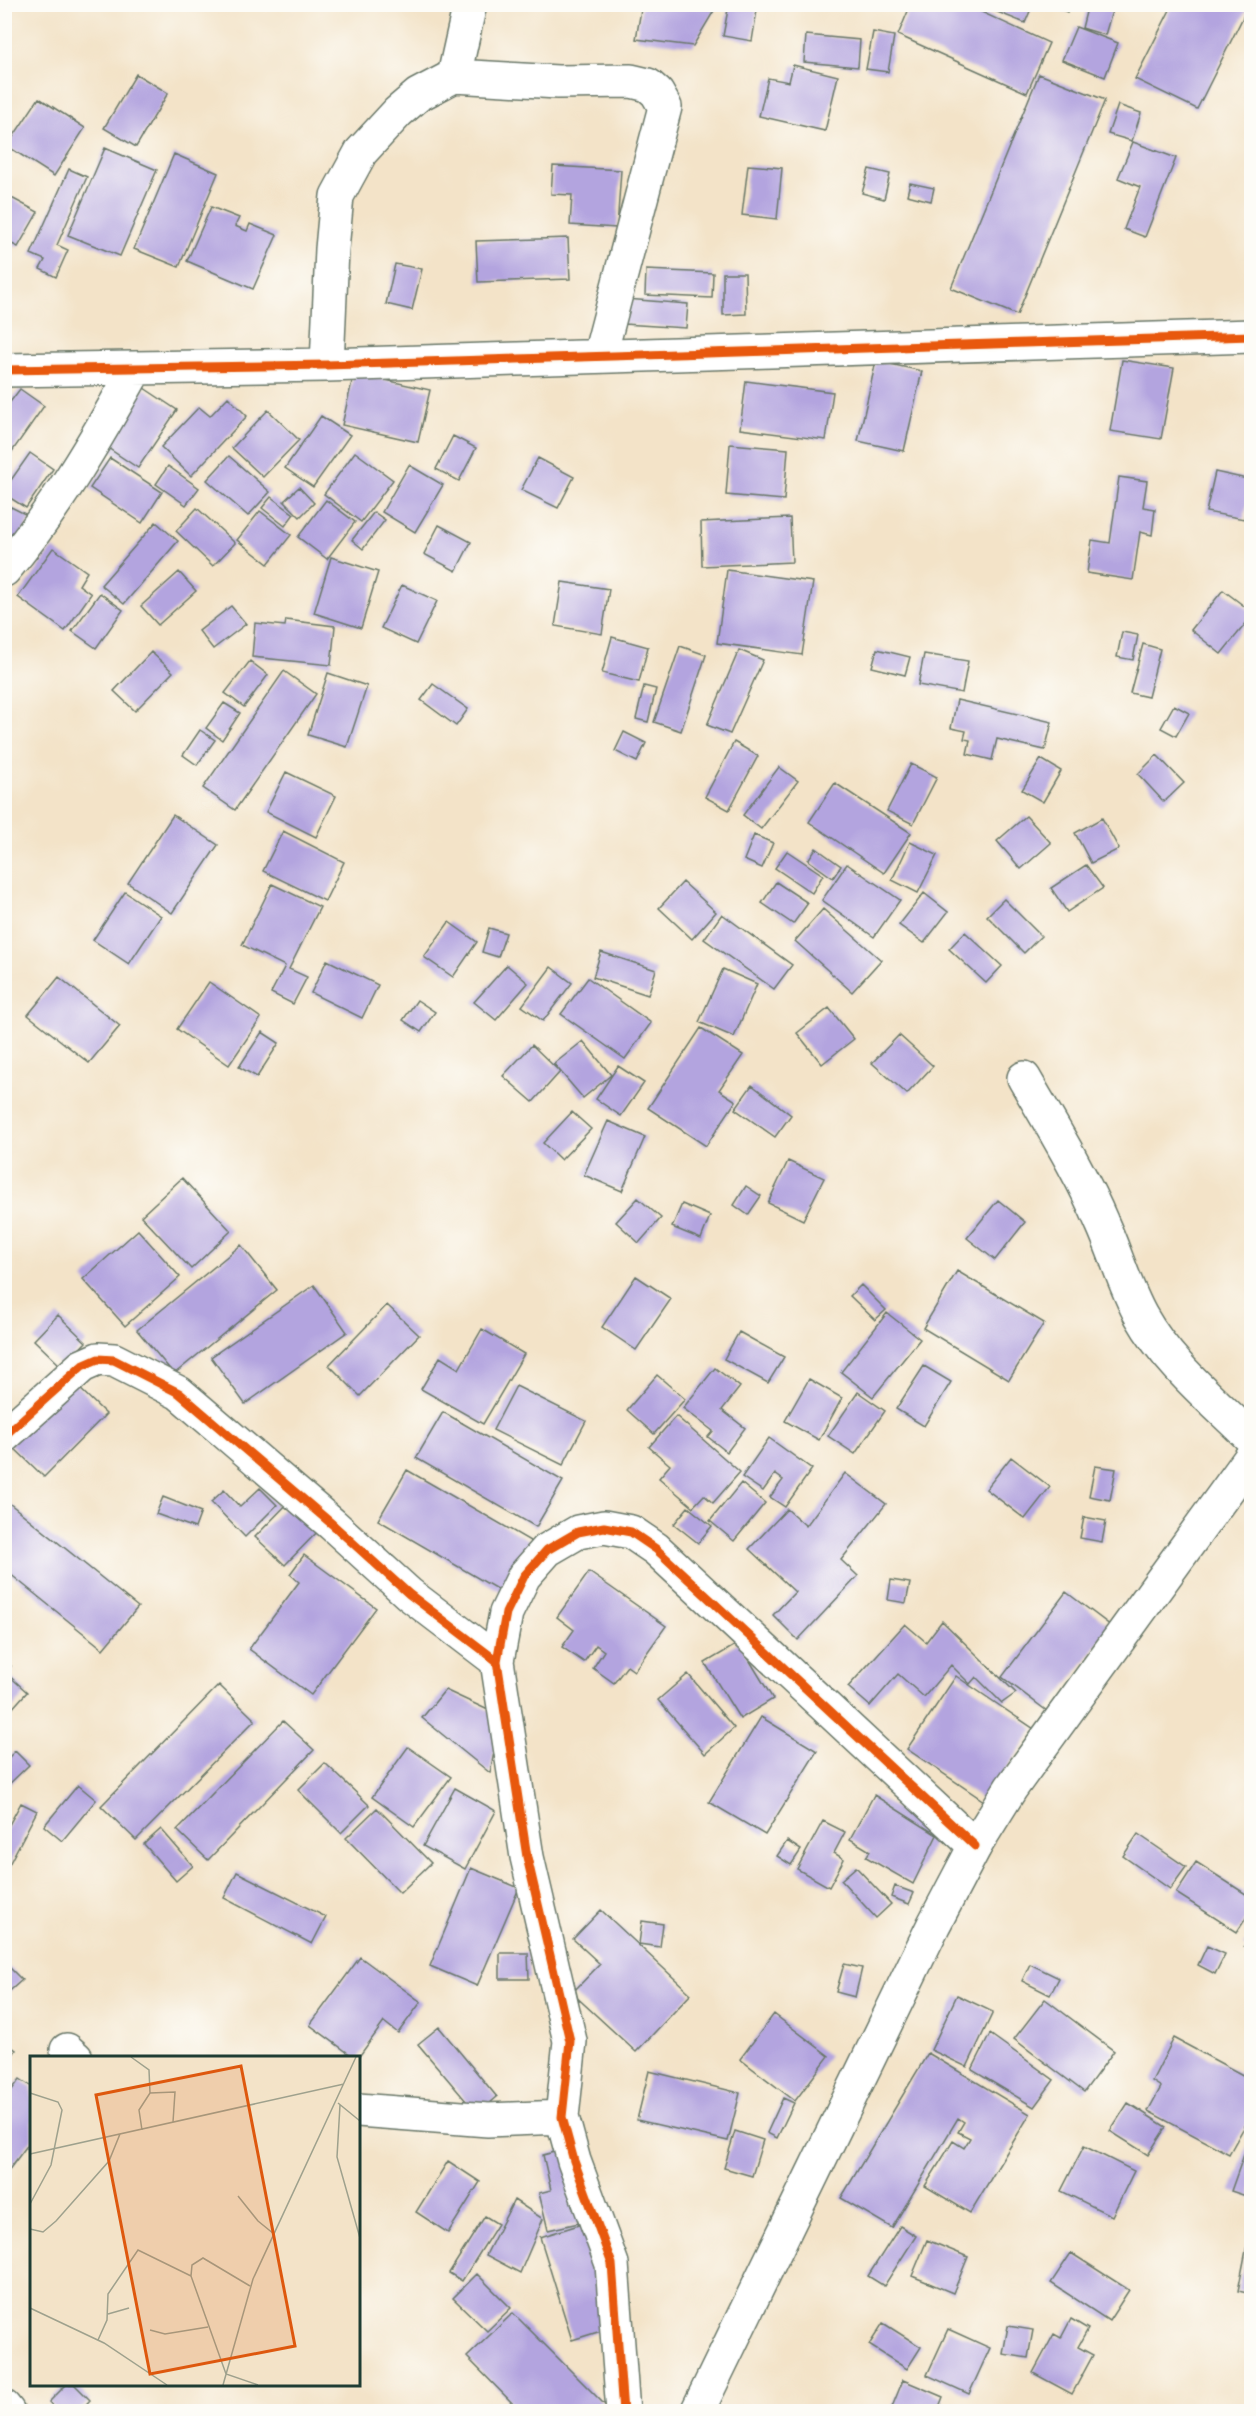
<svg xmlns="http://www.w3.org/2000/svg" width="1256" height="2416" font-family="'Balsamiq Sans',sans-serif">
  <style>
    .building { fill: #b3a4df }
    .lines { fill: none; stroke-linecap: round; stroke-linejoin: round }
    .minor-casing { stroke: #697768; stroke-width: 36 }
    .major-casing { stroke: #697768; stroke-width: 36 }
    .minor { stroke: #fff; stroke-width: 33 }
    .major { stroke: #fff; stroke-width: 33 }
    .cycleway-casing { stroke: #fdfcf7; stroke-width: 13 }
    .cycleway { stroke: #e8590c; stroke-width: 9 }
    .inset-road { fill: none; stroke: #9ea18d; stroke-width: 1.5 }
    .view { fill: #de580e; fill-opacity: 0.15; stroke: #de580e; stroke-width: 3 }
    .inset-edge { fill: none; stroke: #1f3d34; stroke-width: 3 }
  </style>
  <rect width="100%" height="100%" fill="#fdfcf7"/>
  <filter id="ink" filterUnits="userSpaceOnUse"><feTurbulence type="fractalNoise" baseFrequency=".0167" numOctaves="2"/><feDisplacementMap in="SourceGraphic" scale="12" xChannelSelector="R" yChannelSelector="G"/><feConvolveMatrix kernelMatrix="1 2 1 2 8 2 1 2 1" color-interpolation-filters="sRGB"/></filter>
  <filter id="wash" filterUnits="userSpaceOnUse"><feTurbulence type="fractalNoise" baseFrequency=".008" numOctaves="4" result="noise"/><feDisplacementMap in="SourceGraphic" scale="24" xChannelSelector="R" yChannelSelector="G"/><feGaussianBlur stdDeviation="1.35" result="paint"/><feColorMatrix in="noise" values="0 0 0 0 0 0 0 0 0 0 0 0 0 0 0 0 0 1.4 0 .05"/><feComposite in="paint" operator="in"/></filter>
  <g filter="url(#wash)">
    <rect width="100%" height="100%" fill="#f3e3c8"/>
    <g id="blocks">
      <path class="building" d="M642,4H718L693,46L636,39Z
        M729,4H758L752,41L723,36Z
        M911,4H964L1049,43L1027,93L898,35Z
        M998,4H1033L1025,23L995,11Z
        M1048,4H1070L1067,12Z
        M1088,4H1114L1105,35L1082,28Z
        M1173,4H1242L1248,7L1197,109L1135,79Z
        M1076,27L1118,43L1105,77L1062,60Z
        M873,32L894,36L888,72L866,69Z
        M806,35L860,40L858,67L804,62Z
        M793,65L838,76L825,131L759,116L768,78L789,82Z
        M136,74L168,93L136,147L104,128Z
        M1039,74L1105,100L1017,315L951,288Z
        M39,98L85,128L54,176L7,146Z
        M1118,105L1141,113L1132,141L1108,134Z
        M1133,142L1176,158L1145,237L1124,229L1140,187L1118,178Z
        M105,148L157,170L120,256L68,235Z
        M174,154L218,173L179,267L134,249Z
        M748,165L782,168L777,219L742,215Z
        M553,166L621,170L617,228L570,225L572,195L551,194Z
        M69,169L87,177L57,245L68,250L56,277L40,269L45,260L31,254Z
        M869,169L890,174L884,199L862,193Z
        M910,183L934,188L931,201L907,195Z
        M4,194L38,212L18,247L4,240Z
        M211,207L239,218L235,226L247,231L250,224L277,235L253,289L187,261Z
        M568,238L570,279L478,282L476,241Z
        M395,264L422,269L412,310L386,304Z
        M646,270L713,273L712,298L645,295Z
        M723,273H745L746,314L723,315Z
        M626,299L688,304L686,328L624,324Z
        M1122,360L1174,368L1161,439L1110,431Z
        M876,361L922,371L904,451L858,441Z
        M354,373L430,390L418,442L342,425Z
        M746,381L833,392L826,440L740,429Z
        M144,388L177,410L138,468L105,446Z
        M20,389L44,406L4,463V410Z
        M228,397L247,416L191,476L161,447L199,407L210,416Z
        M268,410L299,440L263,477L232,448Z
        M321,416L350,435L313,487L285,468Z
        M453,436L476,448L459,481L436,469Z
        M730,444L788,449L784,500L726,495Z
        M355,452L393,480L361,522L324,494Z
        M30,453L53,469L26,508L4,494V490Z
        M229,456L270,492L248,516L207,480Z
        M110,458L162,492L142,523L90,488Z
        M538,458L574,477L558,508L521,490Z
        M409,465L443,485L415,532L382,512Z
        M168,466L199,488L186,505L156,484Z
        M1215,472L1252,480L1244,519L1206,512Z
        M1119,477L1147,481L1143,507L1155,509L1152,535L1140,532L1133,580L1087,573L1092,540L1110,543Z
        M299,487L314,503L300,517L284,501Z
        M271,497L294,514L285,526L262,508Z
        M326,500L355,522L327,559L298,537Z
        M11,507L31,517L16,546L4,540V519Z
        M197,508L235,543L213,566L176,531Z
        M260,511L291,535L268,564L237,540Z
        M374,512L385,520L363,549L352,540Z
        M790,518L792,562L702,566L701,522Z
        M156,522L178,541L124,604L101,585Z
        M439,525L471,542L456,571L424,554Z
        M53,548L87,572L79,585L91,594L65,631L18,597Z
        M331,557L378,572L361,628L314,613Z
        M727,570L813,582L802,655L717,643Z
        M179,572L196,591L158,625L141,606Z
        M562,582L609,589L602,634L555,626Z
        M402,585L437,601L416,644L381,628Z
        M1223,590L1252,612V616L1221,654L1191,630Z
        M100,593L123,610L96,648L72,631Z
        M231,606L246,624L213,649L199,631Z
        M286,620L335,626L331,665L252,657L255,623L285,626Z
        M1122,632L1138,635L1133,660L1117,657Z
        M612,637L648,647L639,682L602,673Z
        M1143,644L1160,649L1148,697L1130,693Z
        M680,646L706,655L681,731L654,722Z
        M877,649L910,657L905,675L872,667Z
        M739,650L763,660L730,734L707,725Z
        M151,652L173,672L135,711L114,691Z
        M924,654L968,661L962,693L918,685Z
        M250,661L268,675L244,707L225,693Z
        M284,671L316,694L235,810L203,788Z
        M328,673L367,686L347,747L308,735Z
        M433,684L468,709L456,726L421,700Z
        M644,686L656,689L648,722L636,719Z
        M957,700L1052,722L1045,750L997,739L992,760L967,754L970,740L964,739L966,731L951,728Z
        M224,703L240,713L222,740L206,728Z
        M1174,705L1189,713L1176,736L1161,728Z
        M200,730L215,740L197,765L183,755Z
        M624,732L646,743L637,762L615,751Z
        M734,742L758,756L729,810L705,797Z
        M1157,755L1184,783L1164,802L1138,774Z
        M1041,759L1061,771L1043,802L1022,790Z
        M911,764L937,777L913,824L887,811Z
        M779,767L798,781L761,829L743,815Z
        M286,772L336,796L316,837L266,812Z
        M835,783L911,833L884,873L809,822Z
        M173,815L218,845L172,913L128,883Z
        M1026,816L1051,843L1021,869L997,841Z
        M1102,818L1119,849L1091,863L1075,833Z
        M283,831L344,862L325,901L263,871Z
        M754,835L773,843L762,868L744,860Z
        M910,842L937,855L918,893L892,880Z
        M816,848L841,866L833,878L808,860Z
        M787,851L823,875L812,893L775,868Z
        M847,864L900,900L874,937L822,900Z
        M1086,865L1103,888L1067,912L1051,888Z
        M683,882L716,912L692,939L659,908Z
        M776,882L808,903L793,924L762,903Z
        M272,884L320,907L289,969L307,977L293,1004L271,993L285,966L242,945Z
        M125,892L161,916L129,964L93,940Z
        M924,893L948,912L924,943L899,925Z
        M1004,899L1041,936L1024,953L987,916Z
        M823,909L881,960L852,992L795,941Z
        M722,914L792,965L774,989L704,939Z
        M449,922L477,942L453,977L424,957Z
        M489,928L506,933L498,957L482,952Z
        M965,932L1002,966L986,983L949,949Z
        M601,952L656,970L648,995L593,977Z
        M327,960L378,985L362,1018L311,993Z
        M507,965L528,983L496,1020L474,1002Z
        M551,967L572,983L543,1021L522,1006Z
        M723,969L757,984L734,1037L699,1022Z
        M59,977L120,1026L89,1063L28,1015Z
        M588,978L651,1023L625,1059L561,1014Z
        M209,982L261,1018L229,1065L177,1029Z
        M417,1000L435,1012L421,1032L403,1020Z
        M829,1008L854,1039L822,1064L797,1033Z
        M701,1028L743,1055L719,1090L736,1101L706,1146L648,1108Z
        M262,1032L279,1043L257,1077L239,1067Z
        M899,1035L933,1066L907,1094L872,1063Z
        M583,1041L611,1075L583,1098L554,1064Z
        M532,1045L560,1072L533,1102L503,1076Z
        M618,1066L644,1083L621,1116L596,1099Z
        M752,1085L791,1115L775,1137L735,1109Z
        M572,1112L591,1129L561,1160L543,1143Z
        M608,1121L645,1137L622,1191L584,1175Z
        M788,1161L824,1178L803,1220L768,1203Z
        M182,1178L231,1231L191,1269L141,1216Z
        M746,1186L761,1196L748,1215L734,1205Z
        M638,1198L661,1218L639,1243L616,1222Z
        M998,1200L1025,1222L995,1260L967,1238Z
        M682,1204L710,1216L701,1239L672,1227Z
        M138,1230L180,1277L125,1326L83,1279Z
        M241,1245L277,1290L174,1374L137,1330Z
        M957,1271L1044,1323L1009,1380L923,1328Z
        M636,1276L671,1299L636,1350L602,1327Z
        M314,1285L347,1332L245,1404L211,1357Z
        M861,1285L886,1310L875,1320L850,1296Z
        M387,1305L419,1335L360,1396L329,1365Z
        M887,1313L920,1339L873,1397L841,1372Z
        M58,1315L86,1342L62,1367L34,1340Z
        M482,1329L524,1354L483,1424L421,1389L440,1357L459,1369Z
        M739,1332L784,1357L768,1383L724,1359Z
        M924,1366L951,1382L924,1426L896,1409Z
        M715,1368L740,1387L722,1410L745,1428L727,1452L708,1437L713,1431L683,1408Z
        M657,1375L685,1399L654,1434L627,1410Z
        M809,1379L842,1398L819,1440L785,1421Z
        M72,1381L106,1414L44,1477L10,1444Z
        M516,1386L586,1421L563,1465L493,1430Z
        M858,1392L885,1411L855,1454L828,1436Z
        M443,1412L563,1481L536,1527L416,1458Z
        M676,1416L740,1472L713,1503L704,1495L693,1507L659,1478L670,1465L649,1447Z
        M769,1438L812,1469L785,1507L770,1497L783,1480L775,1474L763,1491L742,1477Z
        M1011,1457L1050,1487L1025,1519L986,1489Z
        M1095,1466L1116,1469L1110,1500L1089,1496Z
        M407,1470L537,1545L507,1595L378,1520Z
        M845,1473L886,1504L841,1560L858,1576L798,1640L773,1615L795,1592L749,1549L787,1509L806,1526Z
        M741,1483L765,1503L734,1541L710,1521Z
        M260,1488L277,1505L245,1537L211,1502L224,1490L240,1507Z
        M163,1497L201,1512L195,1528L156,1514Z
        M294,1497L324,1525L285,1565L255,1537Z
        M4,1499L138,1607L103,1649L4,1569Z
        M688,1507L712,1526L698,1543L674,1524Z
        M1084,1517L1106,1521L1102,1542L1080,1538Z
        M304,1555L376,1608L311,1695L249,1649L299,1582L290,1574Z
        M589,1572L666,1626L634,1671L627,1666L614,1683L593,1668L604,1651L596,1645L584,1662L562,1647L574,1630L557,1617Z
        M891,1580L910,1583L906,1603L888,1600Z
        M1066,1592L1111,1626L1047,1711L1002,1677Z
        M942,1621L1016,1693L1002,1703L976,1677L970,1684L951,1665L924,1697L898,1674L870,1706L848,1687L905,1624L926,1642Z
        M739,1643L773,1699L740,1719L705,1663Z
        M4,1660L11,1666L5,1672L27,1692L10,1711L4,1705Z
        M688,1674L734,1728L705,1754L658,1700Z
        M956,1676L1034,1729L984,1801L907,1749Z
        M219,1685L255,1720L136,1840L101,1806Z
        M445,1690L501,1716L490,1773L422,1718Z
        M761,1717L817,1751L765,1835L709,1802Z
        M283,1721L314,1750L208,1860L177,1830Z
        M408,1747L451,1777L414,1827L372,1797Z
        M15,1751L29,1765L4,1789V1762Z
        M325,1763L369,1805L341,1833L298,1790Z
        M78,1785L96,1800L62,1841L44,1826Z
        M455,1788L496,1811L465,1869L423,1846Z
        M874,1795L937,1835L913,1884L866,1857L870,1851L850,1839Z
        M21,1803L37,1811L4,1874V1834Z
        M377,1808L431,1863L400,1893L346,1838Z
        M823,1821L845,1832L834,1853L844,1859L829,1887L797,1869Z
        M161,1829L193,1866L176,1881L144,1844Z
        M1138,1834L1186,1867L1170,1889L1123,1856Z
        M787,1841L801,1850L791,1865L777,1856Z
        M1196,1862L1252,1898V1909L1237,1932L1176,1893Z
        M856,1867L891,1904L876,1918L841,1880Z
        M471,1868L519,1888L477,1986L430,1966Z
        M237,1872L326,1917L312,1944L224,1898Z
        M895,1886L914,1893L909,1904L891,1897Z
        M601,1910L691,1994L636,2052L572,1993L600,1964L573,1939Z
        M642,1921L663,1924L660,1947L639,1944Z
        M1252,1933V1950L1244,1946Z
        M1207,1946L1225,1954L1215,1974L1198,1965Z
        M500,1953H528L529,1979H500Z
        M360,1957L421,2002L398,2033L384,2022L358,2058H355L310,2025Z
        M4,1962L22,1980L4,1996Z
        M844,1964L862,1968L855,1997L836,1992Z
        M1030,1964L1059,1978L1050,1995L1022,1981Z
        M957,1995L993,2012L967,2067L931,2050Z
        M1045,1999L1114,2051L1084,2092L1014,2039Z
        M774,2014L829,2056L795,2101L740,2059Z
        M439,2027L497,2097L477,2114L418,2044Z
        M990,2034L1054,2080L1034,2107L972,2070Z
        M1174,2038L1252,2080V2113L1229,2154L1148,2111L1161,2087L1152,2081Z
        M5,2042L16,2050L5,2066Z
        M928,2053L1030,2114L970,2213L925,2186L953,2141L964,2148L970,2138L958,2132L964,2122L958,2118L892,2228L841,2198Z
        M649,2071L740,2093L728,2141L637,2120Z
        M20,2079L32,2087V2139L5,2175V2099Z
        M783,2098L794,2103L777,2138L767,2133Z
        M1128,2103L1166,2127L1148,2155L1110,2131Z
        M735,2131L763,2140L752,2176L724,2168Z
        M1251,2135H1252V2198L1231,2191Z
        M1084,2146L1134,2171L1112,2216L1061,2191Z
        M566,2149L583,2222L548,2230L539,2193L551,2190L543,2155Z
        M448,2161L480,2182L448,2233L416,2212Z
        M514,2200L543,2219L520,2273L486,2255Z
        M485,2216L498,2224L462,2281L449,2273Z
        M582,2224L614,2327L572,2340L540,2237Z
        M900,2226L916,2236L884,2286L868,2276Z
        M1250,2230H1252V2294L1238,2291Z
        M927,2240L968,2257L953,2293L912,2276Z
        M1071,2253L1129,2290L1109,2321L1051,2283Z
        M477,2274L511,2308L487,2331L453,2298Z
        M513,2313L612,2412H521L467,2357Z
        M1071,2319L1088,2329L1078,2347L1093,2355L1072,2394L1033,2373L1054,2334L1061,2338Z
        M883,2323L921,2347L907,2369L869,2345Z
        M1008,2326L1033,2330L1028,2358L1003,2354Z
        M948,2329L990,2348L969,2394L927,2375Z
        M903,2380L943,2397L937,2412H890Z
        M67,2384H74L90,2400L79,2412H58L49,2402Z"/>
    </g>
  </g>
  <g filter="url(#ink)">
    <use href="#blocks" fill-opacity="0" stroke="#697768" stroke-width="1.5"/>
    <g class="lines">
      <defs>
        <path id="minor" d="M454,76L470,4
          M327,365L332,249L337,196L361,152L398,112L418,95L454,76L558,82L631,81L648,85L657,93L665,107L600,355
          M4,370L327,365L1252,336
          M4,570C56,509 97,438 136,368
          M1024,1078C1051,1125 1081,1173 1102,1223C1116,1254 1125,1287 1141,1316C1168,1364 1214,1401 1252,1439
          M4,1436L82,1366L98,1359L114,1360L179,1393L332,1524L409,1594L497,1661
          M67,2050L76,2058
          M358,2110L488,2120L562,2117
          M4,2407L8,2412
          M623,2412L612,2264L574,2161L562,2117L570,2041L527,1857L497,1661L506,1613L524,1576L547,1550L578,1532L604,1527L631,1532L656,1549L975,1846"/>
        <path id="major" d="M697,2412L934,1924L975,1846L1011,1788L1252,1456"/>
      </defs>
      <use href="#minor" class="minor-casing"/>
      <use href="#major" class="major-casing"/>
      <use href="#minor" class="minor"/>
      <use href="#major" class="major"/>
      <defs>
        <path id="cycleway" d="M4,370L327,365L1252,336
          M4,1436L82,1366L98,1359L114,1360L179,1393L332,1524L409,1594L497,1661
          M623,2412L612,2264L574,2161L562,2117L570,2041L527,1857L497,1661L506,1613L524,1576L547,1550L578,1532L604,1527L631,1532L656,1549L975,1846"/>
      </defs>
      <use href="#cycleway" class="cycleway-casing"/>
      <use href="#cycleway" class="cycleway"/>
    </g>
  </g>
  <g transform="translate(30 2056)">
    <rect width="330" height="330" fill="#f3e3c8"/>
    <path class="inset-road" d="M101,1L119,14L120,37M0,37L28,46L32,54L21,109L0,148M308,47L330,65M310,49L307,101L330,182M112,74L109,54L120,37L145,36L143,66M0,98L314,28M208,140L228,165L244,178M0,173L13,176L26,165L79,105L90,78M220,230L173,202L162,209L161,220L196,318L228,329M0,252L74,287L137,329M78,258L99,252M120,274L135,278L178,271M68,284L77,264L78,238L108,194L161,220M193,329L223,223L326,1"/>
    <path class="view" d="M211,10L265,290L120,318L66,39Z"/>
    <rect width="330" height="330" class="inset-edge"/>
  </g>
  <rect width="1256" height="2416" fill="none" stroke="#fdfcf7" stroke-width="24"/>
</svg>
